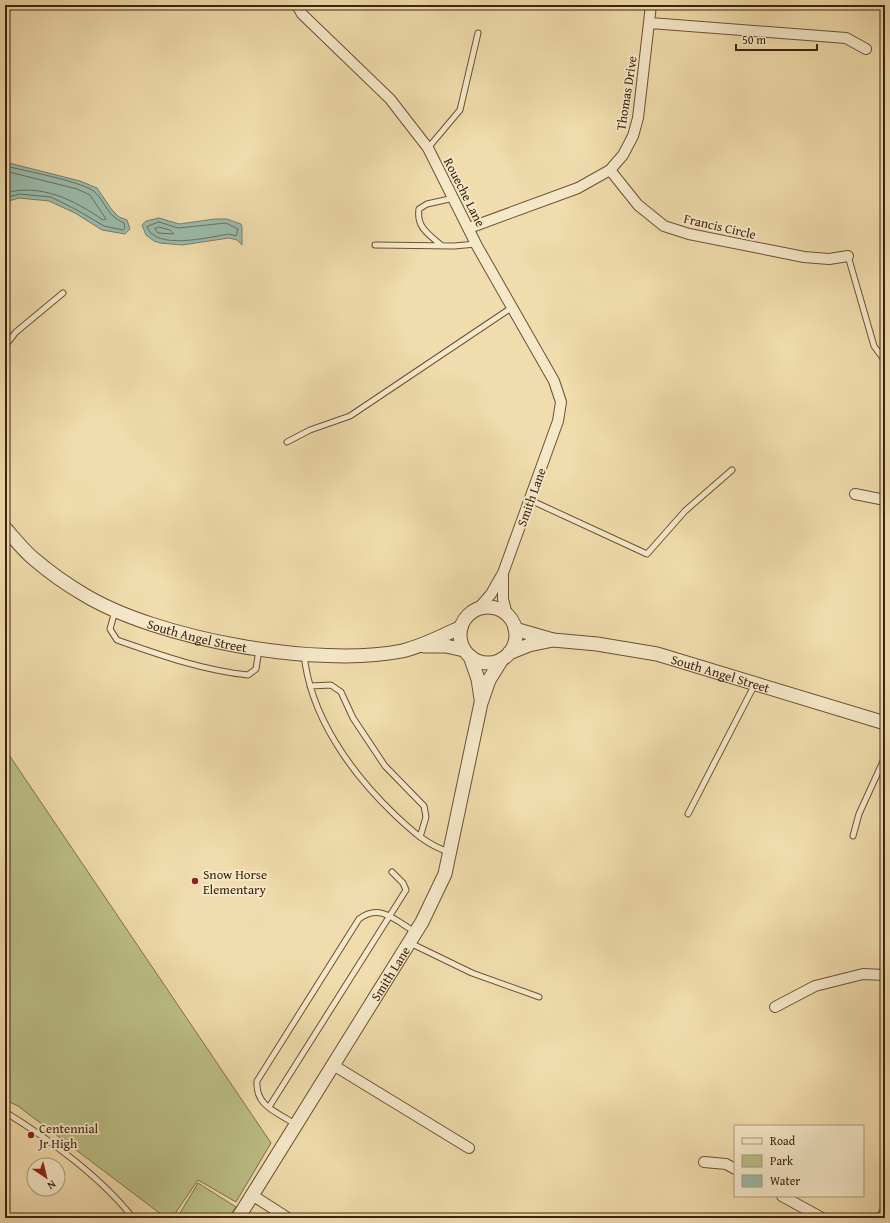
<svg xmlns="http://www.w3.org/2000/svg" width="890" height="1223" font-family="'Gentium Book Plus',serif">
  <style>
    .green { fill: #bcbf87; stroke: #7e714b }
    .water { fill: #9abbab; stroke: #767e6d }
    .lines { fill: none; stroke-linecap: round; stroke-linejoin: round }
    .shore { stroke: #6c6f5d; stroke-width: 1 }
    .service-casing { stroke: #6b5136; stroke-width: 7 }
    .minor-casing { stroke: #6b5136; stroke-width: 12 }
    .tertiary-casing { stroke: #6b5136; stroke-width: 15 }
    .service { stroke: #f5e8c9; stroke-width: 5 }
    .minor { stroke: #f5e8c9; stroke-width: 10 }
    .tertiary { stroke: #f5e8c9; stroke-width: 13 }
    .poi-dot { fill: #8f2418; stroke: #f5e8c9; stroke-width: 1.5 }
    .labels { text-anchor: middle; stroke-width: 4; stroke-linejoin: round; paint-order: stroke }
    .street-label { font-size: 13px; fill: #3f230f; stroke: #f5e8c9 }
    .poi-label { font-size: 13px; fill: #3f230f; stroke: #f5e8c9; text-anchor: start }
  </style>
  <rect width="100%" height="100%" fill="#f0dcac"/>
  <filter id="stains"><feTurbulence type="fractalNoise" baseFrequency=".005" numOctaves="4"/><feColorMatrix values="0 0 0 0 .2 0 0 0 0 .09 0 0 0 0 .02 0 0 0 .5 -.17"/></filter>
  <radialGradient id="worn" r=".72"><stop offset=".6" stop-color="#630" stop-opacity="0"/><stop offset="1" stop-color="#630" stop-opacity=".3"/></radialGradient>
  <path class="green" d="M5,749L271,1143L236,1202L198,1180L172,1218H166L18,1106L5,1100Z
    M198,1183L236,1207L228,1218H177Z"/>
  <path class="water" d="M5,162L80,181L97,188L112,210L119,217L127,220L130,229L125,234L102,230L75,213L49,201L19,198L5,202Z
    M159,218L179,224L215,219H227L241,224L242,227V245L237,240L229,238L182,245L160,243L154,241L146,235L142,225L146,221Z"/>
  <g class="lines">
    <path class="shore" d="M5,166C22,170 84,182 95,192C106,203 107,216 124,223L125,228L123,230L104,226L77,210L51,197L19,194L5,198
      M5,171L77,189L90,195L106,219L103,220C74,200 41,183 5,193
      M159,222L178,228L226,223L238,229L236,236L229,234C209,237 156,251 147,227Z
      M159,227L170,230L174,234L158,233L155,229Z"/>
    <defs>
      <path id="service" d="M428,148L460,110L478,33
        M375,245L454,246L476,244
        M442,246C430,235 416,228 419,209L427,204L454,198
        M848,256L874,346L885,361
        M5,346L16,332L63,293
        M287,442L310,430L350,416L511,308
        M530,500L647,554L685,511L732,470
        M115,611L110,629L117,640C160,655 202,670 248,675L256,669L259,649
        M304,654C310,716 351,773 395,815C412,831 427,845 449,852
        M310,686L331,685L341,692L353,718L385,766L424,806L426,817L420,837
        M688,814L755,684
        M853,836L859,814L885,757
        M410,943L472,973L539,997
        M269,1107L406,890L403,883L392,872
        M5,1112C49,1139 102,1178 133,1218
        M295,1124C277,1112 255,1106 257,1081L359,919C380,903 395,920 415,932"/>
      <path id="minor" d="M297,5L302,14L390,99L428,148L477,246L554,381L561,402L558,421L503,573L491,594L477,610
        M650,23L846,38L866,49
        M610,170L638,205L664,226L689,234L804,257L829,259L848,256
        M469,228L578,188L610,170L623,155L633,136L638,118L651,5
        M855,494L885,500
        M503,575V599L507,615
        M775,1007L815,986L863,974L885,975
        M333,1065L469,1148
        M704,1162L726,1164L735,1169
        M252,1195L288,1218
        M782,1196L822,1218
        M881,1218L885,1212"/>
      <g id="tertiary">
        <path id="s1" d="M5,528C14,538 23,550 34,559C48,571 66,584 83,594C156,639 318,668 402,651C423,646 442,636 461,627"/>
        <circle cx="488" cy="635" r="28"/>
        <path id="s2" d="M515,629L553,640L597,644L657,654L885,723"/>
        <path d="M424,646H446L464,650"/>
        <path d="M509,653L529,645L553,640"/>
        <path d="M470,656L478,679L481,699"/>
        <path id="s3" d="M238,1218L422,922L445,874L481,703L489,680L502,659"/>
      </g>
    </defs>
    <use href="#service" class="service-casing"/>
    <use href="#minor" class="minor-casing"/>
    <use href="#tertiary" class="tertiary-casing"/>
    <use href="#service" class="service"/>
    <use href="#minor" class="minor"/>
    <use href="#tertiary" class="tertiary"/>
  </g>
  <g class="poi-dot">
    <circle cx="195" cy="881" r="4"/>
    <circle cx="31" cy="1135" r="4"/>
  </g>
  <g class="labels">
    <g class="street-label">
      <text transform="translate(626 93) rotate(-81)" y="5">Thomas Drive</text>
      <text transform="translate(465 192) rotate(63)" y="5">Roueche Lane</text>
      <text transform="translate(720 226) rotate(13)" y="5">Francis Circle</text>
      <text transform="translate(531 497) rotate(-70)" y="5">Smith Lane</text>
      <text dy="5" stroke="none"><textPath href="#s1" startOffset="225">South Angel Street</textPath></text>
      <text dy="5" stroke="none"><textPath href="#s2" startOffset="211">South Angel Street</textPath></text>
      <text dy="5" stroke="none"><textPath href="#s3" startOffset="288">Smith Lane</textPath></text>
    </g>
    <g class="poi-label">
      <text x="203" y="879">Snow Horse<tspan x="203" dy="15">Elementary</tspan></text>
      <text x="39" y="1133">Centennial<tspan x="39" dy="15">Jr High</tspan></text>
    </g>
  </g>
  <rect width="890" height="1223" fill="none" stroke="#f0dcac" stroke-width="20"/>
  <rect x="6" y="6" width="878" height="1211" fill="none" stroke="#3f230f" stroke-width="2"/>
  <rect x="10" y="10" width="870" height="1203" fill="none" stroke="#3f230f"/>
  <rect x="734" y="1125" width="130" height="72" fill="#f5e8c9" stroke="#ac997f"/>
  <rect x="742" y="1138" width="20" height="6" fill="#f5e8c9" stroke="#ac997f"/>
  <text x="770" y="1145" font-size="12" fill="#3f230f">Road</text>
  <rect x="742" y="1155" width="20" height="12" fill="#bcbf87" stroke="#ac997f"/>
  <text x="770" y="1165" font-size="12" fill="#3f230f">Park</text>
  <rect x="742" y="1175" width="20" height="12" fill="#9abbab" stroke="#ac997f"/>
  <text x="770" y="1185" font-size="12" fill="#3f230f">Water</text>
  <g transform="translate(46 1177) rotate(145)"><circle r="19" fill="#f5e8c9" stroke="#ac997f"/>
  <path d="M0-3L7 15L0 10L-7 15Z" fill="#8f2418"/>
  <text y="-6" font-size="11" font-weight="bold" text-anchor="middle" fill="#3f230f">N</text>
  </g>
  <path d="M736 44v6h81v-6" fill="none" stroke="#3f230f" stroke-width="2"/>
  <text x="742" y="44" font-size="12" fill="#3f230f" stroke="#f5e8c9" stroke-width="3" paint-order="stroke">50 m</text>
  <rect width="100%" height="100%" filter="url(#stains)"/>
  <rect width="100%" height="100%" fill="url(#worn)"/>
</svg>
